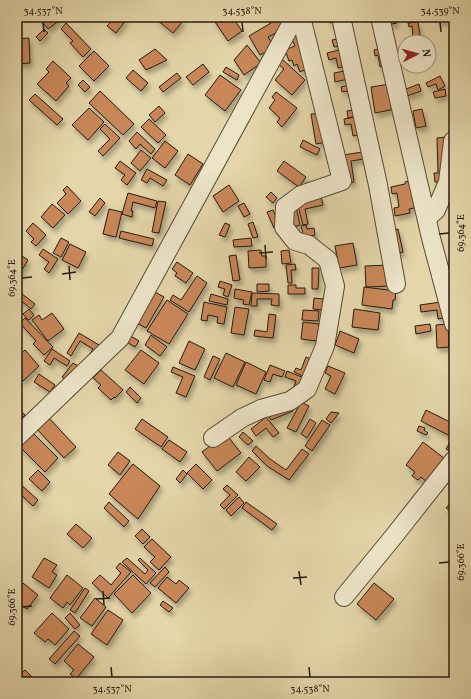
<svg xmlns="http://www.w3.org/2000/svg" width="471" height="699" font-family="Vollkorn,serif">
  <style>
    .building { fill: #c98759; stroke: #241b10; filter: url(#shadow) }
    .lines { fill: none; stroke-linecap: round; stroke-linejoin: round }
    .minor-casing { stroke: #544a36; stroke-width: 20 }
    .minor { stroke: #ede4c8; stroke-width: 18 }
    .ticks { fill: none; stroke: #241b10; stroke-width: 1.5 }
    .neatline { fill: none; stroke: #241b10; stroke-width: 1.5 }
    .ticks-label { font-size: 10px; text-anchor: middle; fill: #241b10 }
  </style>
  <defs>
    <filter id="shadow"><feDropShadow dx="2.5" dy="4.5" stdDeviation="2" flood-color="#0004"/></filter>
  </defs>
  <rect width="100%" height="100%" fill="#e4d6aa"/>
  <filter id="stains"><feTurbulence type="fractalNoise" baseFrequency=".005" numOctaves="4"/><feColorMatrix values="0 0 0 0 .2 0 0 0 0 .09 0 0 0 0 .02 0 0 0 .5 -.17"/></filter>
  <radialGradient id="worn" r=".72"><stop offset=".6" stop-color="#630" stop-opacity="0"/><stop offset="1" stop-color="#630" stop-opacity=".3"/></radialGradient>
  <path class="building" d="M38,17H58L60,20L48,29Z
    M115,17H122L126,20L116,33L107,26Z
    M158,17H178L183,21L173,33L156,19Z
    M215,17H232L242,31L228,41L213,19Z
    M281,17L287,27L268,37L274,47L260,55L249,36Z
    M329,17H338L344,45L334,47L332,40L337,39L333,22L330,23Z
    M389,17H395L397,23L387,25Z
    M437,17H454V18L439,22Z
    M418,22L420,35L413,36L412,26L409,27L408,23Z
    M66,23L91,49L83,57L70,43L73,41L61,29Z
    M297,26L311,67L300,72L297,64L294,66L292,60L289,61L285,50L295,46L290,35Z
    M44,29L48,33L40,41L36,37Z
    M29,38L30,63L17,64V39Z
    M247,45L261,63L244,75L234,60Z
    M383,48L386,65L380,67L378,55L375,56L374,50Z
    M155,49L167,60L146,70L139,60Z
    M343,49L347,66L338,68L336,58L329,60L327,53Z
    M94,51L109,66L94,81L79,66Z
    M282,59L305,80L292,95L275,80L284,69L278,64Z
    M53,61L71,78L66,83L69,86L56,101L37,84L49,72L46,69Z
    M203,64L209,72L193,85L186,77Z
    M226,67L239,75L237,80L223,72Z
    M133,70L148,83L141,91L126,78Z
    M350,70L352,78L335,82L334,73Z
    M177,73L181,78L163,92L159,87Z
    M220,75L241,90L225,111L205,95Z
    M440,76L445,86L438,90L436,84L428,87L426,83Z
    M83,80L90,87L85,92L78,85Z
    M354,84L361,115L348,118L347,111L353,110L349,91L342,92L341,87Z
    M390,84L395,109L375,113L371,87Z
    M419,84L421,91L404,97L401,91Z
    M445,89L446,96L435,98L433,92Z
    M100,91L134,124L123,135L89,103Z
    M276,92L297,108L282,127L277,122L280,118L269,108L275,100L272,97Z
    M35,94L63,119L57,125L29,100Z
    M159,106L165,113L155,122L149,115Z
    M89,108L104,122L88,140L72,125Z
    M422,109L426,126L416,128L413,111Z
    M322,113L327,142L316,144L311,114Z
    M361,116L364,134L353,136L351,124L345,125L344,119Z
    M149,119L166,135L158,143L141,127Z
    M105,124L120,138L103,156L98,151L110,139L100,129Z
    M137,132L155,149L151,154L140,144L136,149L129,141Z
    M446,137L445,182H435L434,173H438L437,138Z
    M303,140L320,149L317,155L300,147Z
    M165,141L178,151L165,168L152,158Z
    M141,150L151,158L140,171L131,163Z
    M369,151L370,158L351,161L354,182L348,183L343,155Z
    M188,154L203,164L190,185L175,175Z
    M120,161L136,173L127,185L121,180L125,175L115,168Z
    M284,161L306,177L299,187L277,171Z
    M147,169L167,180L163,186L150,178L147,183L141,180Z
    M415,180L419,207L409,209L410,213L395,216L394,208L399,207L397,193L392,194L391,187L405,184V182Z
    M229,185L239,201L223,212L213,196Z
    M67,186L81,201L68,214L57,203L66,194L63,190Z
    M271,192L277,198L273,203L266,197Z
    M128,193L157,201L155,208L133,202L131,211H133L132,217L122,214Z
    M321,196L323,205L305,209L308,224L303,225L297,202Z
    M100,198L105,203L95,216L89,212Z
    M158,201L166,202L159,233L152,232Z
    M244,203L250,214L244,217L238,206Z
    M52,204L65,215L53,228L41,217Z
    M296,206L300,225L293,227L289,207Z
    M109,209L122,212L116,237L103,234Z
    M273,210L280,225L274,228L267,212Z
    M253,222L258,237L253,238L248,224Z
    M33,223L46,235L36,246L31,242L34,239L26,231Z
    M225,223L230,225L225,237L219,235Z
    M306,225L307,229L314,228L315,235L304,237L301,226Z
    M398,229L403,252L393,254L389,231Z
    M121,231L154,239L152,246L119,238Z
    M61,238L69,242L61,257L53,253Z
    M251,238L252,246L234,247L233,240Z
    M353,243L357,265L339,268L335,246Z
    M70,244L86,252L78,268L62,260Z
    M43,249L58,259L49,273L44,269L49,262L39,255Z
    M261,250L262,256H266V267L249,268L248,251Z
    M289,250L291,263L282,264L281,251Z
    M19,254L28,260L17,278V258Z
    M236,255L240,280L233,281L229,256Z
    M454,260V271L453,273L447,269Z
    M177,262L193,273L186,283L175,276L177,273L172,269Z
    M295,264L296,270H291L292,283H288L286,265Z
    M390,265L391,286L366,287L365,266Z
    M312,268H319L318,289H312Z
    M197,276L207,283L189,312L170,300L173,295L181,300Z
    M220,281L232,285L228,297L223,295L225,289L218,287Z
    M257,284H269V291L257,292Z
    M288,285H296V288H305V294H288Z
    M364,287L396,291L395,300H393L392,309L362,305Z
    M235,289L252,292L249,305L243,304L244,300L234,298Z
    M17,290L35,304L31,309L19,299L17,302Z
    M153,291L164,297L146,328L135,322Z
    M252,293L279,294V306L271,305L272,299H257V306H251Z
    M211,294L228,299L227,305L209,301Z
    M314,298L324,299L323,310L313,309Z
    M167,300L188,314L169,344L147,331Z
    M204,302L227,307L224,324L217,323L218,317L208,315L207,321L201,320Z
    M441,302L444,318L438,319L437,310L421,312L420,305Z
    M235,307L249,309L244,335L231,333Z
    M29,309L34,315L29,320L27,319L23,314Z
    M354,309L380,313L378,330L352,327Z
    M303,310L319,311L318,321L302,320Z
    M52,313L64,329L48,341L32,320L39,315L42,320Z
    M269,314L276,315L273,338L254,336L255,330L267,332Z
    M25,318L53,347L44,355L33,344L36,341L20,323Z
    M303,322L319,324L317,341L301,339Z
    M430,324L431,331L416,334L415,326Z
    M448,324L449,347L437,348L436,325Z
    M340,331L359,339L354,353L335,345Z
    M79,333L104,348L96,358L90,354L93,349L80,341L71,356L67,353Z
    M129,335L139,341L135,347L125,341Z
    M151,335L167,347L160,356L145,345Z
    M189,341L205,349L195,370L179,363Z
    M52,349L70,361L67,366L54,358L50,365L44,361Z
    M25,350L39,366L23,381L17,374V357Z
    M141,350L159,363L144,384L125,370Z
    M226,353L245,362L233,387L214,378Z
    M213,356L220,359L210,380L204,377Z
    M306,357L313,360L305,377L294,372L296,368L301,370Z
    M246,362L266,372L256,394L236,385Z
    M73,363L83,369L70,383L62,377Z
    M270,365L285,371L282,377L273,374L270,382L264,380Z
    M328,366L345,373L335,394L325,389L331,376L325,373Z
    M173,367L195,376L186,397L176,393L183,377L171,372Z
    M101,370L123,390L115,398L114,397L111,400L98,388L101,385L93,378Z
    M287,371L304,378L299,391L293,389L296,381L285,377Z
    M39,374L55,385L50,392L34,382Z
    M130,387L141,398L137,403L126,392Z
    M301,402L309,406L296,432L287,428Z
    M291,403L293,411L271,420L265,411Z
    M17,408L25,415L19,422L17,420Z
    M426,410L454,424V438L421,421Z
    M331,412L339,413L331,423L326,419Z
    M48,417L76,447L64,458L36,428Z
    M266,417L279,433L273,437L266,428L256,436L251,429Z
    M142,419L168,437L161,447L135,429Z
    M310,419L316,423L307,438L301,434Z
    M322,420L330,425L312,451L305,446Z
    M419,426L425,428L424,430L428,433L426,435L417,431Z
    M32,432L58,458L45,472L19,446Z
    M243,432L253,441L248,445L239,437Z
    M226,434L241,453L217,471L202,452Z
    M169,440L187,452L180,462L162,449Z
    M423,442L445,459L427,482L421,477L418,480L412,476L415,472L406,465Z
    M450,442L454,444V453L446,449Z
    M256,446L270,459L286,470L302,449L309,454L289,480L267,466L252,451Z
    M118,452L130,461L120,475L108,465Z
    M249,457L260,467L246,481L236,472Z
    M133,464L160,486L138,519L109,494Z
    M196,464L212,480L203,489L187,473Z
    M38,470L50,482L42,491L29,479Z
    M183,470L187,474L180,483L176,479Z
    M18,482L38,500L33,506L17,491V484Z
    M227,485L238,495L224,509L220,505L230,495L223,489Z
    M239,497L244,503L231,516L226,510Z
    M453,500L454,501V522L450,519L454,514L446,508Z
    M109,502L129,521L124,527L104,508Z
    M246,502L277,524L272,530L242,508Z
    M76,524L92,538L83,548L67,534Z
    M142,529L150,537L143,544L135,536Z
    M152,539L171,557L159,570L150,562L155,557L144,547Z
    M44,558L57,565L52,572L57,575L49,588L32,577Z
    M127,558L145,574L148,570L138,560L140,558L156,573L146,584L122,562Z
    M120,563L131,572L108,598L92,583L100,575L111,585L121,573L116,568Z
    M165,567L169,572L155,587L150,583Z
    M67,575L83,588L70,605L67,602L63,608L50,598Z
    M133,575L151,593L132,613L114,594Z
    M167,577L176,584L179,580L189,588L176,603L158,588Z
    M23,583L38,595L27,609L17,602V591Z
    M374,583L394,599L376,620L357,604Z
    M85,588L89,591L75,613L70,610Z
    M95,598L106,607L92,626L80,618Z
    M163,601L173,608L169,612L160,605Z
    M108,610L123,620L107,645L91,634Z
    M52,613L69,629L55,645L48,639L45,642L34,633Z
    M70,613L80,625L75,629L65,618Z
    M74,631L80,636L55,664L49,659Z
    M78,644L94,657L76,679L70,674L74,670L64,661Z
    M25,670L35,680L33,682H17V677Z"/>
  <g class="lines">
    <defs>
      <path id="minor" d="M341,17L378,185L396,284
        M380,17L431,238L454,324
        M427,218L436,210L448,182L453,141L454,140
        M17,437L120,338L295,17
        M213,438L242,418L261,409L290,401L307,389L325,346L335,286L328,260L309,245L295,241L284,227L285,207L301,195L342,181L301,17
        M344,597L394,536L454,460"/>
    </defs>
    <use href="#minor" class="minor-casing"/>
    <use href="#minor" class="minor"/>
  </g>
  <path class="ticks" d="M43,22L44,32M242,22L243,32M440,22L441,32M439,234L449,233M265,245L266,259M259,253L273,252M69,266L70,280M62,274L76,272M22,278L32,277M439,563L449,562M299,571L301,585M293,578L307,577M103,591L104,605M96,599L110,598M22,607L32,606M111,667L112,677M309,667L310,677"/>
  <rect width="471" height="699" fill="none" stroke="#e4d6aa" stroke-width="44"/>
  <g transform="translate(417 54) rotate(84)"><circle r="19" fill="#ede4c8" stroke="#9d947e"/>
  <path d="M0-3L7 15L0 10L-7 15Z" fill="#8f2418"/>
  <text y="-6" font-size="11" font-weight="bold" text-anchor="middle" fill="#241b10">N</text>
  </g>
  <rect x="22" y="22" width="427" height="655" class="neatline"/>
  <g class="ticks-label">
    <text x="43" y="14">34.537°N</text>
    <text x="242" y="14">34.538°N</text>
    <text x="440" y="14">34.539°N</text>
    <text transform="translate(460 233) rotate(-90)" y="4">69.364°E</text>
    <text transform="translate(11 278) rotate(-90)" y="4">69.364°E</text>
    <text transform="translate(460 562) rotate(-90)" y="4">69.366°E</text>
    <text transform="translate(11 607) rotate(-90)" y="4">69.366°E</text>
    <text x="112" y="692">34.537°N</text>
    <text x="310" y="692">34.538°N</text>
  </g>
  <rect width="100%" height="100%" filter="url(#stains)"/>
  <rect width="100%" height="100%" fill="url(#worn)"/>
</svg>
